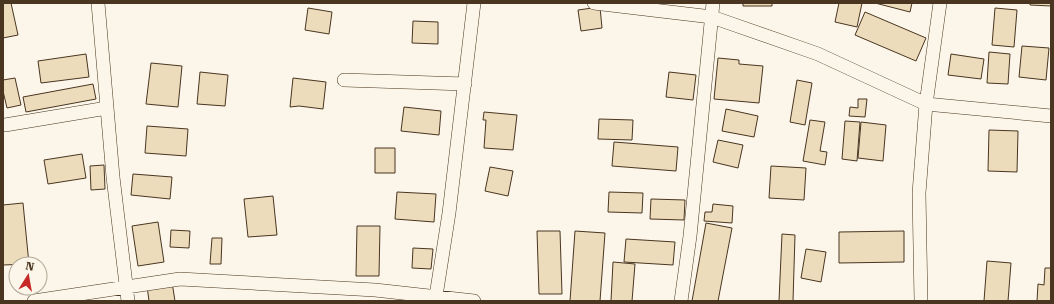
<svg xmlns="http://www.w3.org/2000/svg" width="1054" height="304" font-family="'Roboto Serif',serif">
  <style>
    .building { fill: #ecdcbc; stroke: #4a3520 }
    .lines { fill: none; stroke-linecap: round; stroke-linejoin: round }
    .minor-casing { stroke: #4a3520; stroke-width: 14 }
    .minor { stroke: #fbf6e9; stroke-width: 13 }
  </style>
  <rect width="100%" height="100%" fill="#fbf6e9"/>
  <path class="building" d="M3,3H11L18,35L3,38Z
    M743,3H772V6H743Z
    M839,3H862L857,27L835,22Z
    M875,3H912L910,12Z
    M1030,3H1051V6L1030,5Z
    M600,7L602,28L581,31L578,10Z
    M308,8L332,12L329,34L305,30Z
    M995,8L1017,10L1014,47L992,45Z
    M865,12L926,38L916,61L855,35Z
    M413,21L438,22V44L412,43Z
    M1022,46L1049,48L1046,80L1019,77Z
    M989,52L1010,54L1008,84L987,83Z
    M86,54L89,77L41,83L38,61Z
    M951,54L984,59L981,79L948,75Z
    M718,58L739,60V64L763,66L759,103L714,99Z
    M151,63L182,66L178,107L146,104Z
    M200,72L228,75L225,106L197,104Z
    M669,72L696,75L693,100L666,97Z
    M15,78L21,105L7,108L3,91V80Z
    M293,78L326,82L323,109L299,106L290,107Z
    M797,80L812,83L805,125L790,122Z
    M93,84L96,99L26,112L23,97Z
    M858,99H867L865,117L849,116L850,107L858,108Z
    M404,107L441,111L439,135L401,131Z
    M726,109L758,116L754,137L722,131Z
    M484,112L517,115L513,150L484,148L486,120H483Z
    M599,119L633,120L632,140L598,139Z
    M810,120L825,122L820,151L827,152L825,165L803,161Z
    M845,121L860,122L857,161L842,159Z
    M861,122L886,125L883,161L858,158Z
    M147,126L188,129L186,156L145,153Z
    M989,130L1018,131L1017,172L988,171Z
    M718,140L743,145L738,168L713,162Z
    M614,142L678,147L676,171L612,166Z
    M375,148H395V173H375Z
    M82,154L86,178L48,184L44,160Z
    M104,165L105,189L91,190L90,166Z
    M771,166L806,168L804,200L769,198Z
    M490,167L513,171L508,196L485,191Z
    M133,174L172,177L170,199L131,195Z
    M397,192L436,194L434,222L395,219Z
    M609,192L643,193L642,213L608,212Z
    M273,196L277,235L248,237L244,199Z
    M651,199L685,200L684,220L650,219Z
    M23,203L29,264L3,265V205Z
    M713,204L733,206L732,223L704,221L705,212H712Z
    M158,222L164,262L138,266L132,226Z
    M706,223L732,228L718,301H692Z
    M357,226H380L379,276H356Z
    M171,230L190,231L189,248L170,247Z
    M537,231H560L562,294H539Z
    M575,231L605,233L600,301H570Z
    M904,231V262L839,263V232Z
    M782,234L795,235L793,301H779Z
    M212,238H222L221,264H210Z
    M626,239L675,242L673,265L624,262Z
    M413,248L433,249L431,269L412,268Z
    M806,249L826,252L821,282L801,278Z
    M987,261L1011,263L1008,301H984Z
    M613,262L635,264L632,301H611Z
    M1045,268H1051V301H1037L1038,284L1044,285Z
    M172,282L175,301H149L147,286Z"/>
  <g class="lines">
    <defs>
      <path id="minor" d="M98,3L113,177L128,301
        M594,3L712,17L818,54L926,104L1051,116
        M344,80L465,84
        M5,125L107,108
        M436,296L449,213L474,3
        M34,301L180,279L375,290L474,301
        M681,301L690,236L713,3
        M921,301L919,193L926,104L940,3"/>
    </defs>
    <use href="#minor" class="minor-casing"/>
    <use href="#minor" class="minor"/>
  </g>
  <rect width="1054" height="304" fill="none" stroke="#4a3520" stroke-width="8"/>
  <g transform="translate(28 276) rotate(11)"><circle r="19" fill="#fbf6e9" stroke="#b4a999"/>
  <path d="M0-3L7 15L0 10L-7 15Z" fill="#c62828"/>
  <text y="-6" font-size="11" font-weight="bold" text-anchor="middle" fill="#4a3520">N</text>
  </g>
</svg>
